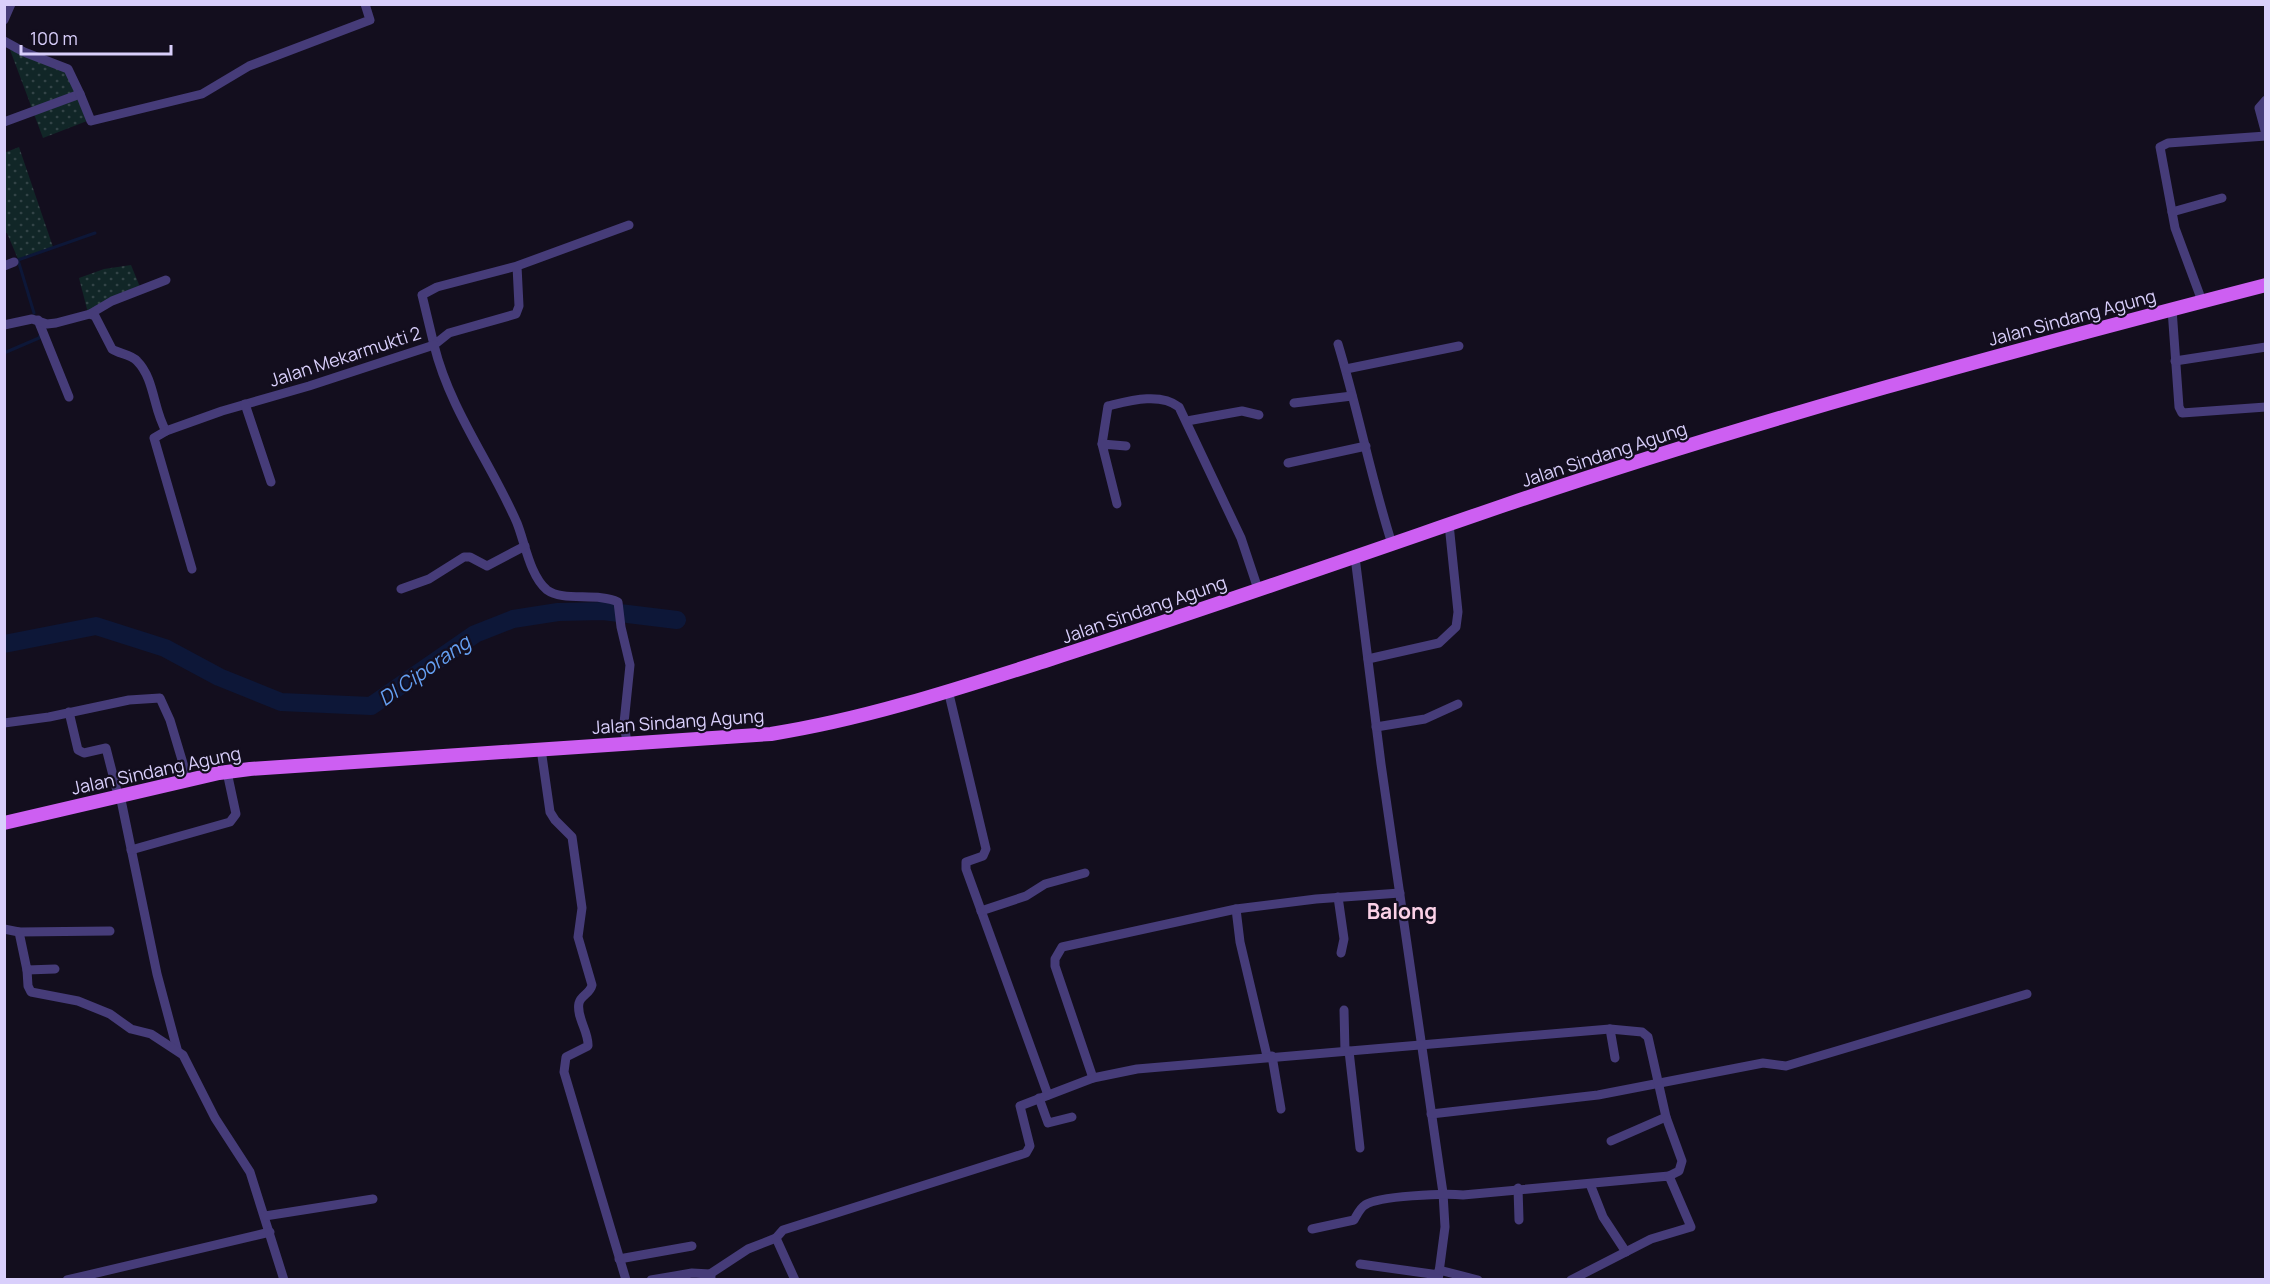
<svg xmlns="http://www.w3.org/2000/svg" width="2270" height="1284" font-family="Manrope,sans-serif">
<defs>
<pattern id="green-dots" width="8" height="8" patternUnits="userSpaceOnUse" patternTransform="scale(1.5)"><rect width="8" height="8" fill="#112627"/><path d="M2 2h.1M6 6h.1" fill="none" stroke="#334447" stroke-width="1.8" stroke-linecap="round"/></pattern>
</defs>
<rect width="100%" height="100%" fill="#130e1e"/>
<!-- green -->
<g fill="url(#green-dots)">
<path d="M9,47L66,71L87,121L43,138Z"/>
<path d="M19,147L53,247L18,259L7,233H5L4,153Z"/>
<path d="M131,265L140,287L88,313L79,278L104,269Z"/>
</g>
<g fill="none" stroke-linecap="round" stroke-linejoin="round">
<!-- stream -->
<g stroke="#0d1738" stroke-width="3">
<path d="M4,6L5,4"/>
<path d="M34,313L18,260L95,233"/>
<path d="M4,353L39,338L41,333"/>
</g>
<!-- river -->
<path stroke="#0d1738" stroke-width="18" d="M4,644L96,626L165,648L219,677L281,702L371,706L475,634L513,619L558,612L603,611L677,620"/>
<!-- minor -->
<g stroke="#463c79" stroke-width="9">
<path d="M4,20L11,4"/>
<path d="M4,41L24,52L68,69L80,94L4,122"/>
<path d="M80,94L91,121L202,94L249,66L370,20L365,4"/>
<path d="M2266,100L2259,108L2266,134"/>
<path d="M2172,212L2222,198"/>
<path d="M4,266L14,262"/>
<path d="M517,266L437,287L422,295L434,345L449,333L516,314L519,306L517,266L629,225"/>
<path d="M2202,301L2175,228L2160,147L2168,143L2266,136"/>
<path d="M2172,309L2179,407L2182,413L2266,407"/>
<path d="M90,314L112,301L166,280"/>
<path d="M38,320L69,397"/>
<path d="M4,325L32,319L47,324L56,323L90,314L95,316L112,349C119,354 131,354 137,361C155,379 153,410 166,431L222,411L309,386L434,345C450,410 491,463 517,523C525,543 530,576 547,590C563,602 597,592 618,602L621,627L630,665L624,723L627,743"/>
<path d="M1338,344C1358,410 1371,478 1392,544"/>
<path d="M2175,361L2266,347"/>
<path d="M1346,369L1459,346"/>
<path d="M1294,403L1352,396"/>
<path d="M245,404L271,482"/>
<path d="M1187,421L1242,411L1259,415"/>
<path d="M166,431L154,438L192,569"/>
<path d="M1102,444L1108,406C1129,401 1160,392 1179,407L1241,538L1258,589"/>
<path d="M1288,463L1366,446"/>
<path d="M1117,504L1102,444L1126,446"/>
<path d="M1355,557L1381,764L1443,1193L1445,1227L1438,1280"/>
<path d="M401,589L429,579L464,557H470L487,566L525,546"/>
<path d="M1368,659L1439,643L1456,627L1458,612L1449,524"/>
<path d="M948,690L986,849L983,856L966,862V869L1048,1095"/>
<path d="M69,712L78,750L84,753L106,748L118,795"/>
<path d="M4,723L49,717L129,700L160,698L170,720L188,780"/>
<path d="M1376,727L1425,719L1458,704"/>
<path d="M541,749L550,812L555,820L572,837L582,908L578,937L592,985C590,994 581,995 579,1003C576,1017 589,1032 588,1046L566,1057L564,1072L626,1280"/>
<path d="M120,795L157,974L177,1049"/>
<path d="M131,850L230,822L236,814L227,772"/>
<path d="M1338,897L1344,939L1341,953"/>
<path d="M1236,909L1240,942L1267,1056"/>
<path d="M981,911L1026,896L1045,884L1085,873"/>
<path d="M4,929L19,932L110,931"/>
<path d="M19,932L27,970L55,969"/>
<path d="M27,970L28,986L31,992L78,1001L110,1014L131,1029L151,1034L183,1055L215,1118L250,1172L284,1280"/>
<path d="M1344,1010L1345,1051"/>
<path d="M1610,1029L1615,1058"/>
<path d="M1349,1051L1360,1148"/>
<path d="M1272,1056L1281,1109"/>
<path d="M1093,1078L1055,966V959L1062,947L1236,909L1316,899L1400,893"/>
<path d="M1039,1098L1048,1123L1072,1117"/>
<path d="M1431,1114L1598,1095L1763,1063L1786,1066L2027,994"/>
<path d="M1611,1141L1666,1117"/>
<path d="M1590,1184L1603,1217L1626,1252"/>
<path d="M1518,1188L1519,1220"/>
<path d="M265,1216L373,1199"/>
<path d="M1312,1229L1354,1220C1357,1215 1360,1208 1365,1205C1378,1196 1445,1193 1463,1195L1669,1176L1691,1227L1651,1239L1571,1280"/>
<path d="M619,1259L692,1246"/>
<path d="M1360,1264L1439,1275"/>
<path d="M1439,1270L1478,1280"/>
<path d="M710,1274L748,1249L776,1238"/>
<path d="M67,1280L270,1232"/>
<path d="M651,1280L692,1273L710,1274L711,1277"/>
<path d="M795,1280L776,1238L783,1230L1026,1153L1030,1146L1020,1106L1093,1078L1137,1069L1610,1029L1642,1032L1648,1037L1666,1117L1682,1161L1679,1171L1669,1176"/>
</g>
<!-- primary -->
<path stroke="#cd5ff2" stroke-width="14" d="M4,823L219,773L250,769L771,734C866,719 960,688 1051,659C1203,610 1354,557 1505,505C1755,420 2010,351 2266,285"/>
</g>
<g text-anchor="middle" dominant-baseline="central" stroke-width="4.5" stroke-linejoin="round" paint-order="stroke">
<!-- street labels -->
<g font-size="18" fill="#d9cffb" stroke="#130e1e">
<text transform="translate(2072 317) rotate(-15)">Jalan Sindang Agung</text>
<text transform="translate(345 356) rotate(-18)">Jalan Mekarmukti 2</text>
<text transform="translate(1604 454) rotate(-18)">Jalan Sindang Agung</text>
<text transform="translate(1144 609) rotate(-19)">Jalan Sindang Agung</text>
<text transform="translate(678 721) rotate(-4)">Jalan Sindang Agung</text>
<text transform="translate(156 770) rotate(-12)">Jalan Sindang Agung</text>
</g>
<!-- water labels -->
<g font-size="20" font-style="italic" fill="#65a0f3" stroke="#130e1e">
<text transform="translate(424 670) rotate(-35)">DI Ciporang</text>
</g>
<!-- quarter labels -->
<g font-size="21" font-weight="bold" fill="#fbd1e7" stroke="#130e1e">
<text x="1402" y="911">Balong</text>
</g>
</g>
<!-- border -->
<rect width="2270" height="1284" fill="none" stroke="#d9cffb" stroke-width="12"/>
<!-- scale -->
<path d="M21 45v9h150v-9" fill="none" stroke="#d9cffb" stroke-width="3"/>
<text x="30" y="45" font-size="18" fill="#d9cffb" stroke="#130e1e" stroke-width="4.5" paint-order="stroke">100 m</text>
</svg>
